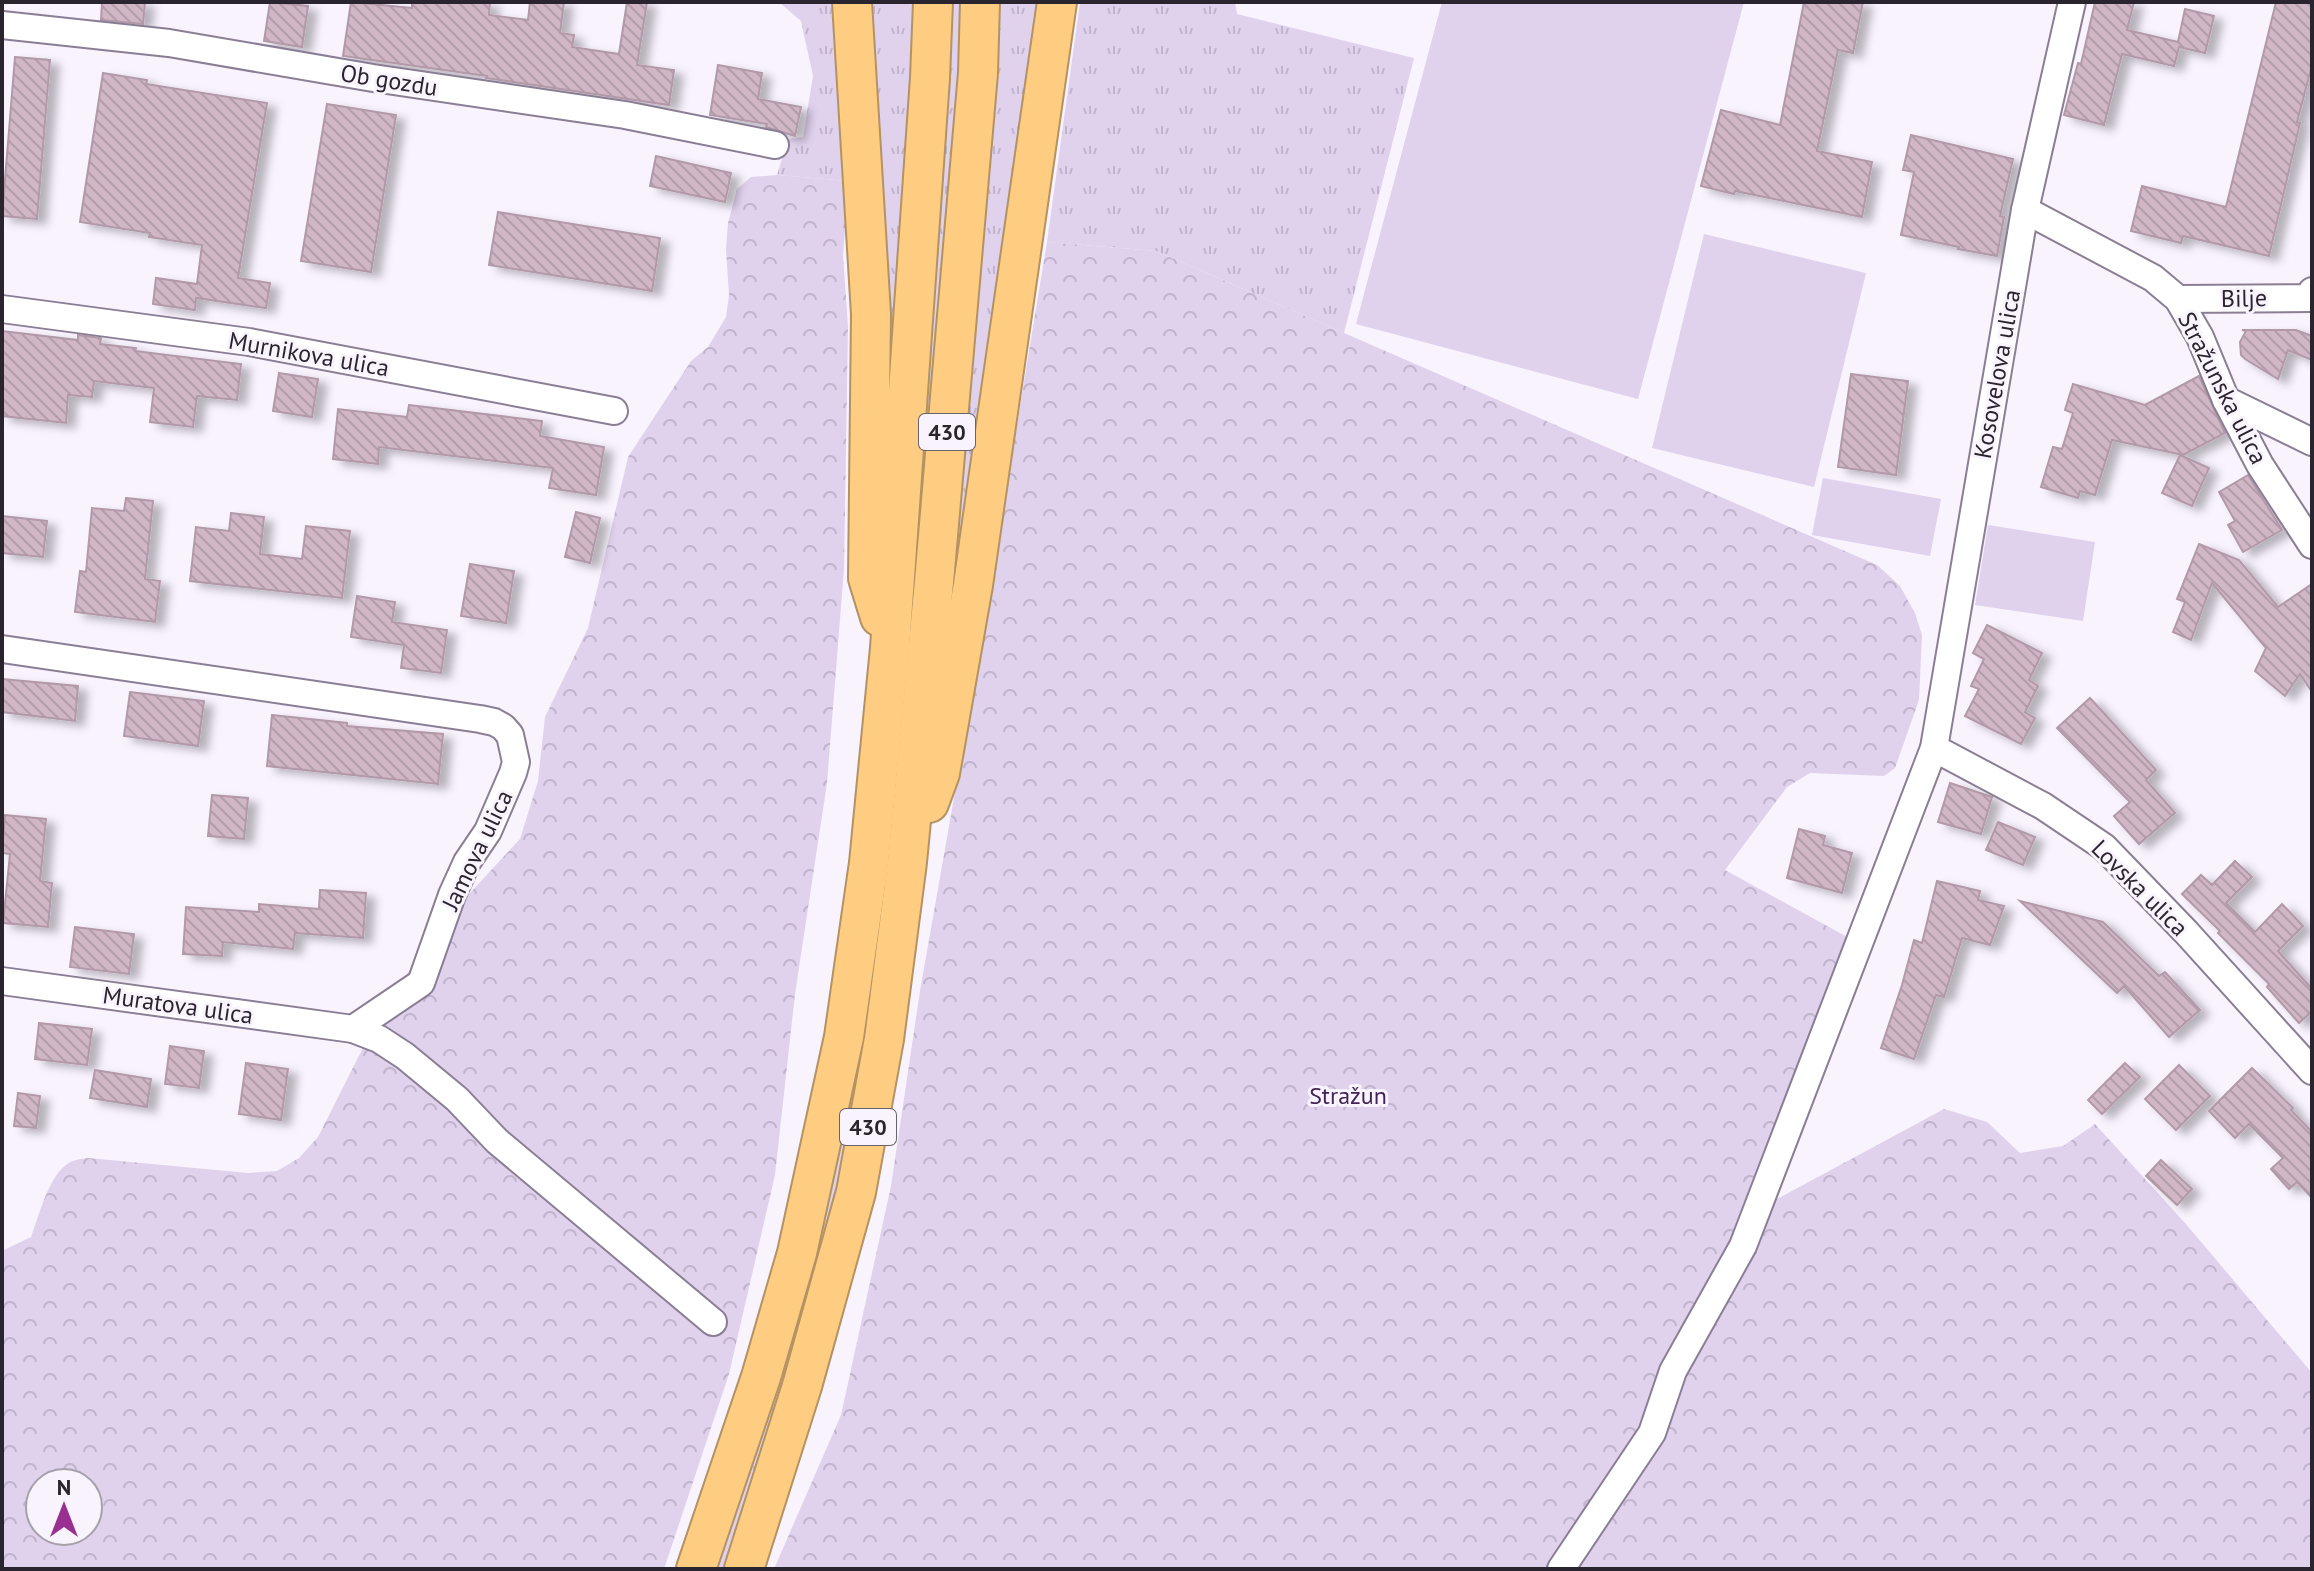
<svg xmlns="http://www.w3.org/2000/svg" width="2314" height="1571" font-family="'PT Sans',sans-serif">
<defs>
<pattern id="grass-tufts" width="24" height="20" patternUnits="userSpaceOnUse" patternTransform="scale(2)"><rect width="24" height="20" fill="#e0d1ed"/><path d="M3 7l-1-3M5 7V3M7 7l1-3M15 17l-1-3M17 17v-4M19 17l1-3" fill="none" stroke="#c0b3cc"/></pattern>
<pattern id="forest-crowns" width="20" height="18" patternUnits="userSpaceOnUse" patternTransform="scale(2)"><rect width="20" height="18" fill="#e0d1ed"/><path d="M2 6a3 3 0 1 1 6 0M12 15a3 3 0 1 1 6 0" fill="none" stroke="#c0b3cc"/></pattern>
<pattern id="building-back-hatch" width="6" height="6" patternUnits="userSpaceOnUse" patternTransform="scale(2)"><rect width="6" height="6" fill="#d1b7c6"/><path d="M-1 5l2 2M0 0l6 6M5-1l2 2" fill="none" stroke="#b39daa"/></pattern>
<filter id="shadow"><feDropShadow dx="9" dy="5" stdDeviation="4" flood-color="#0004"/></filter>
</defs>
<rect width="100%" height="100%" fill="#f9f3fe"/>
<!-- grass -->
<g fill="url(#grass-tufts)">
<path d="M779,2H838L849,181L777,175L788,139L803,137L813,76L801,21Z"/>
<path d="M873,2H918L890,448Z"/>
<path d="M948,2H966L900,786L854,1122L776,1421L725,1569H711L844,1091Z"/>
<path d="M999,2H1047L941,714L996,66Z"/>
<path d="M1080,2H1235L1237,14L1414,58L1344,333L1156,251L1047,242Z"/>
</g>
<!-- forest -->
<g fill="url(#forest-crowns)" fill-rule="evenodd">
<path d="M777,175L849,181L843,255L848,327L844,569L827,783L795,994L775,1175L729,1374L664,1569H2V1251L31,1237C39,1216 49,1174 69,1163C75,1159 81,1159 88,1158L248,1173L277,1171L299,1158L318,1137L382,1010L445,920L520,839L538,781L545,717L588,628L628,457L691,361L708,347L726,317L729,295L726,250L728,223L737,189L751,177ZM40,1483H88V1531H40Z"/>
<path d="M1047,242L1156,251L1877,565L1900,586L1915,613L1922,635L1919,700L1895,768L1884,776L1810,773L1787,787L1725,870L1849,938L1775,1200L1944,1109L1987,1122L2020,1153L2063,1146L2095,1124L2185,1223L2312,1373V1569H774L841,1415L891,1186L920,991L977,667Z"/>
</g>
<!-- pitch -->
<g fill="#e0d1ed">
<path d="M1442,2H1744L1638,399L1356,324Z"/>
<path d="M1704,234L1866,273L1814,487L1652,448Z"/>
<path d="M1823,478L1941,499L1930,556L1812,535Z"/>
<path d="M1988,525L2095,542L2083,621L1975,605Z"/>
</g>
<!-- building -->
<g fill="url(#building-back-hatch)" stroke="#b299a8" stroke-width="2" filter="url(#shadow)">
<path d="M102,2H145L143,24L101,20Z"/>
<path d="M270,2L308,6L302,47L264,41Z"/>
<path d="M351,2L412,8V2H490L489,15L528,20L530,2H564L560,33L574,35L572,47L619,54L627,2H647L637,65L674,70L669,105L486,78L487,76L343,56Z"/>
<path d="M1804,2H1863L1853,53L1838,50L1817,151L1872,162L1862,217L1735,191L1734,194L1701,186L1721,110L1780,125Z"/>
<path d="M2095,2H2134L2127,30L2178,42L2185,9L2214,16L2205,53L2179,47L2174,66L2122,54L2104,125L2064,115L2078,63L2081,64Z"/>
<path d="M2276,2H2312V65L2297,122L2300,123L2269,256L2183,236L2181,243L2131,231L2142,186L2226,207Z"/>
<path d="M15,57L50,60L37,219L2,216Z"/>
<path d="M718,65L762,73L758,99L801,107L795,136L766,127L767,124L710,115Z"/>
<path d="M103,73L147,80L146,84L267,103L238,278L270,283L266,308L196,298L195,310L153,304L156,278L197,284L202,245L149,237L150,233L80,222Z"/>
<path d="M327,104L396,115L371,272L301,261Z"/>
<path d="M1911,135L2013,159L2000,216L2004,217L1997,256L1958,249L1959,247L1901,235L1914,172L1903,170Z"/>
<path d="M656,156L731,173L725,202L650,186Z"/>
<path d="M498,212L660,238L652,291L489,265Z"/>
<path d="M2242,330H2296L2312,336V360L2288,350L2278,379L2245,359L2241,355L2240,342L2246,331Z"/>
<path d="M2,331L78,340V335L101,338L100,344L136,348L135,351L241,364L237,400L197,396L193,427L150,422L154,388L94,381L92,397L68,395L66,423L2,416Z"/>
<path d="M279,373L318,379L312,417L273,411Z"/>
<path d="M1851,374L1908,381L1896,475L1838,467Z"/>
<path d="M2199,376L2225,433L2183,455L2112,440L2095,495L2080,491L2078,498L2041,487L2053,447L2062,449L2073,413L2065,410L2073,384L2145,405Z"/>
<path d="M409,405L542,421L540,436L604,447L596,495L549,488L553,468L379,447L378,464L333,459L338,409L407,417Z"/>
<path d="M2180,455L2209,468L2192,506L2162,493Z"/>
<path d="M2248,475L2282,530L2243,552L2228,525L2235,521L2219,492Z"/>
<path d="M126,498L153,501L145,579L160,581L155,622L75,612L80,571L86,572L92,508L124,511Z"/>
<path d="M576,512L600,518L590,563L565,557Z"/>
<path d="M231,513L264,517L260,554L302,559L306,526L350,531L342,598L190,581L196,527L229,531Z"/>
<path d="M2,516L47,521L43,557L2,553Z"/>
<path d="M2199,544L2239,560L2278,607L2312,584V692L2300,674L2285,696L2255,671L2266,648L2212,583L2191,640L2173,632L2185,602L2177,599Z"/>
<path d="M470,564L514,571L506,623L461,616Z"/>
<path d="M357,596L395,602L392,622L447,630L441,673L401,668L404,645L351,637Z"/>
<path d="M1987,625L2042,653L2029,680L2038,686L2025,712L2035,718L2021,744L1965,716L1979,689L1971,686L1984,659L1973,653Z"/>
<path d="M2,679L78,686L75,721L2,712Z"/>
<path d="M130,692L204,701L198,746L124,736Z"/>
<path d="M2090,698L2156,770L2146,780L2175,813L2139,844L2114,816L2130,802L2057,728Z"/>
<path d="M272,715L347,723V726L443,734L438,784L267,766Z"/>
<path d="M1950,783L1992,797L1981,834L1938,822Z"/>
<path d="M212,795L248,798L244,839L208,836Z"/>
<path d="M5,815L46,819L40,881L52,883L48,927L3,923L10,854L2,853Z"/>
<path d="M1998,822L2035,837L2023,865L1986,850Z"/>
<path d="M1799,829L1825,836L1823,845L1852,853L1842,893L1787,878Z"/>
<path d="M2235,861L2252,877L2226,903L2255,932L2282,904L2303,926L2278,951L2312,989V1011L2299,1023L2267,987L2269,984L2218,933L2220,931L2182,894L2201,875L2212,885Z"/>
<path d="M1937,881L1980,891L1978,900L2004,906L1990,945L1962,938L1944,997L1936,995L1914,1059L1881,1048L1902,985L1914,940L1922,943Z"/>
<path d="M320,890L366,893L363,938L295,933L293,949L223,942L222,956L183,954L186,907L259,912V904L319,909Z"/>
<path d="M2020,901L2103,922L2159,976L2165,972L2200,1010L2169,1037L2124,986L2117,993Z"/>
<path d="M75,927L134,934L129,974L70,967Z"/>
<path d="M39,1023L92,1029L87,1065L35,1059Z"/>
<path d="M170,1046L204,1051L199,1088L165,1084Z"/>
<path d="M246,1063L288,1069L281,1120L239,1114Z"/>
<path d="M2125,1063L2140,1077L2102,1114L2088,1100Z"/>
<path d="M2179,1065L2210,1096L2176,1130L2145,1099Z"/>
<path d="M2252,1068L2293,1108L2291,1110L2312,1132V1198L2297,1182L2289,1189L2271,1169L2283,1158L2249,1124L2235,1138L2209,1111Z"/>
<path d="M95,1070L151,1079L147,1107L90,1098Z"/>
<path d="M18,1093L40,1096L36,1128L14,1126Z"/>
<path d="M2161,1160L2192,1189L2177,1205L2146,1176Z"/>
</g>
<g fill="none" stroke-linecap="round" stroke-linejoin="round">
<!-- minor casing -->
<g stroke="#8a7e94" stroke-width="30">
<g id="minor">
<path d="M2,25L169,43L373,78L625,115L775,145"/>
<path d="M2025,210L2153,278L2178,299L2200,337L2226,400L2260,465L2312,545"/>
<path d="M2178,299L2310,298L2312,291"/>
<path d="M2,309L249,342L614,411"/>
<path d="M2226,400L2312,442"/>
<path d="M2,649L480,719L494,722L503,727L510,735L516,762L513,773L488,831L467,862L452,895L421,983L353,1029L379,1039L405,1056L457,1099L497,1141L713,1322"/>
<path d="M1934,748L2043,806L2104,847L2186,932L2312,1071"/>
<path d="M2,981L353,1029"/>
<path d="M1561,1569L1652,1433L1673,1371L1743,1246L1934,748L2025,210L2072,2"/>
</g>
</g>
<!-- highway casing -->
<g stroke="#b39264" stroke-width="42">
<g id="highway">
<path d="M852,2L871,314L868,578L880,617"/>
<path d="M929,803L940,773L973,585L1057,2"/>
<path d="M696,1569L761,1377L797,1253L844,1037L869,863L890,648L930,78L933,2"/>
<path d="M744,1569L802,1386L856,1192L884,1039L907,862L934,582L978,73L980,2"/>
</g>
</g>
<!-- minor -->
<use href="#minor" stroke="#fff" stroke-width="26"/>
<!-- highway -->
<use href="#highway" stroke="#fecd81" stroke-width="38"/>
</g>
<g text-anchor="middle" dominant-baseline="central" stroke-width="6" stroke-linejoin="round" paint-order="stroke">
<!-- shield labels -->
<g fill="#f9f3fe" stroke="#67626c" stroke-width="2">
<rect x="919" y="414" width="56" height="36" rx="6"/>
<rect x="840" y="1109" width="56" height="36" rx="6"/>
</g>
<g font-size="22" font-weight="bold" fill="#29242e">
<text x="947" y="432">430</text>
<text x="868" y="1127">430</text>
</g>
<!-- street labels -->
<g font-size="24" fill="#29242e" stroke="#f9f3fe">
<text transform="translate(389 80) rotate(9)">Ob gozdu</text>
<text transform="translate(2244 298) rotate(-1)">Bilje</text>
<text transform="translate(309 354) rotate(10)">Murnikova ulica</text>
<text transform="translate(1997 374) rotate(-80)">Kosovelova ulica</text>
<text transform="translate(2223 388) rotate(63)">Stražunska ulica</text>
<text transform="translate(477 850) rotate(-64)">Jamova ulica</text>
<text transform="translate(2140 888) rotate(45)">Lovska ulica</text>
<text transform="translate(178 1005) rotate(8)">Muratova ulica</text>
</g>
<!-- park labels -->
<g font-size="24" fill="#402453" stroke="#f9f3fe">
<text x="1348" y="1095">Stražun</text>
</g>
</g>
<!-- border -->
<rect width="2314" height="1571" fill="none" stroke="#29242e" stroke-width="8"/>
<!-- north arrow -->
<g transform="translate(64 1507)"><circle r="38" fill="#f9f3fe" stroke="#a6a0ab" stroke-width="2"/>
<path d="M0-6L14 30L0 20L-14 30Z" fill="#992f91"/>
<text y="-12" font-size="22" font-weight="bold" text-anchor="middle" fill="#29242e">N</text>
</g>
</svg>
